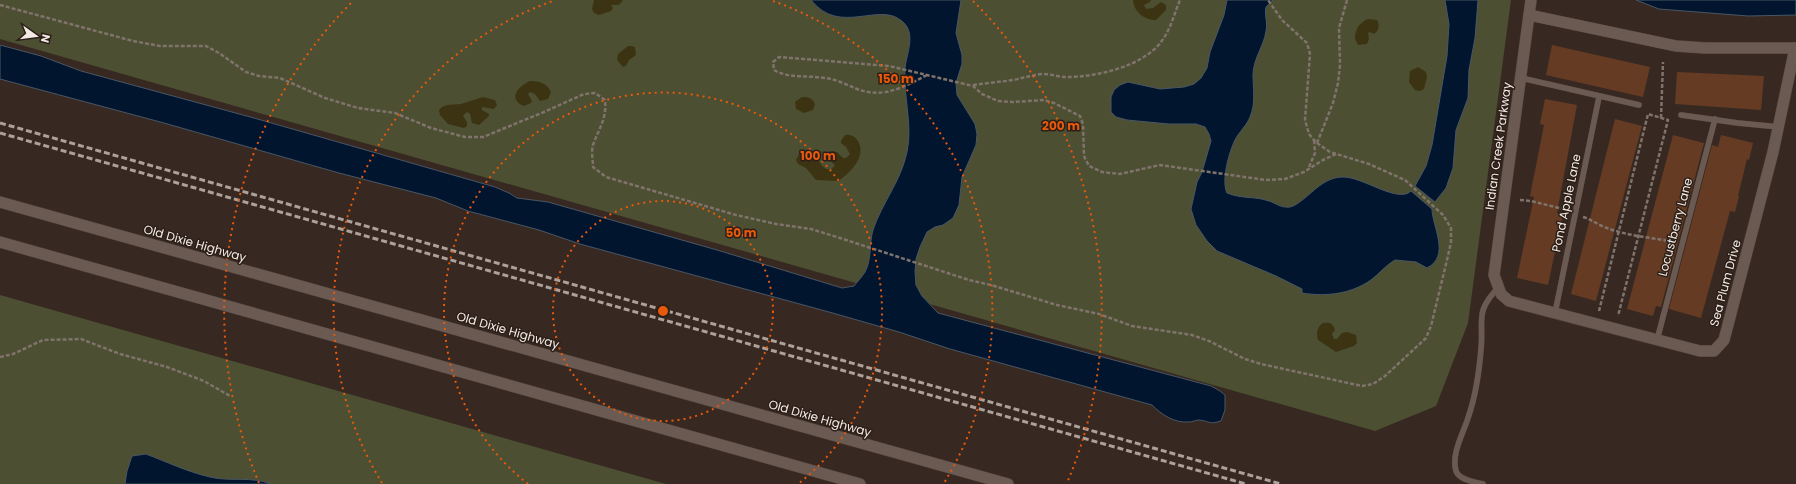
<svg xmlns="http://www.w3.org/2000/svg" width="1796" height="484" font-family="Poppins,sans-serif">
<rect width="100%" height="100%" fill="#372921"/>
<!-- green -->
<g fill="#4c4f31">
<path d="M0,0H1511L1468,323L1436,406L1375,431L0,39Z"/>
<path d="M0,295L666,484H0Z"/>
</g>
<!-- sand -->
<g fill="#3c3313">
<path d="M594,0H623L619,5H611L613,8L611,11L599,15L594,13L592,9Z"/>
<path d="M1133,0H1151L1150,2L1144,5L1146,9L1153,8L1161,2L1166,5V10L1156,20C1144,20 1134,12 1133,0Z"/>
<path d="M1368,19L1377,20C1380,26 1379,30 1374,34L1370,32L1368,33L1369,39L1367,44L1358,45L1355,39C1355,29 1359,23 1368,19Z"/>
<path d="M628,46H631L635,47L636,55L629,60L626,66L623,67L617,60L618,54Z"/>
<path d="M1418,67L1426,72L1427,77L1424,89L1420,91L1415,90L1409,82L1410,71Z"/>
<path d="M530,81C539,81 547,83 551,92L548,99L540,101L535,94L530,92L528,94L532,101L531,103L524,106C507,99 518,86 530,81Z"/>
<path d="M483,97L495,100L497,105L494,109L482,107V110L489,114V116L479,125L472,123L470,114L467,112L463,116L467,122V126L464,128L448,124L440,115L439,110L442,107L447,105L461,104Z"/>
<path d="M802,97C809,97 812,98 815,104L813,110L804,113L796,109L795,102Z"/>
<path d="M845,135C850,134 855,136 858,141C867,157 850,173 838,181L816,180L806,168L798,164L796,160L800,152C821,143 814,169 831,170L835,165L828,159V154L830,151L837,152L843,158H846L850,154L846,147L841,143V141Z"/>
<path d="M1323,323C1329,322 1333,323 1335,330L1332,334L1334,339H1337L1342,333L1347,332L1356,335L1357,343L1354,346L1336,352L1318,340C1316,333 1317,327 1323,323Z"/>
</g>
<!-- water -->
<g fill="#01162e" stroke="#4a5665">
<path d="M811,0H961L956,33L962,55V64L956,83L957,95L975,124L977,134L976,145L962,177L959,205L953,218L943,225L935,227L927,232L920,247L916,259L915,271L916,285L922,296L938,313L1211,386L1220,391L1225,395V410L1221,421C1208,425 1210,421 1199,420C1196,420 1192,422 1189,422C1174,423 1162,415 1152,405L950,349L899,332L829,312L580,244L539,230L468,211L436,198L339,173L164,123L0,79V45L41,56L81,71L254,118L495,187L509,193L517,198L548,202L717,250L842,288L854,286C857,282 862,277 865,272C872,259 869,243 873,230C882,203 901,181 907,152C913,125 903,96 905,68C907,52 916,34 903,22C880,0 840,37 811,0Z"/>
<path d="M1227,0H1273L1266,7C1264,14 1268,23 1266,31C1264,46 1253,59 1253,75C1253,89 1256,103 1250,117C1247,125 1239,132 1235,140C1229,152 1221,181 1227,193C1241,199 1255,196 1269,201C1275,203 1280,207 1286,207C1289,208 1293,206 1295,205C1311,196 1321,178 1342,177C1362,176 1398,204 1411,191L1432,209C1432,226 1451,256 1427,268L1416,262L1395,260C1386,265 1380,273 1371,280C1351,294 1326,297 1302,293V289L1276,276L1217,251L1207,241L1196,225L1191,209L1197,182L1202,172L1211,141L1209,134L1205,127L1196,124H1169L1127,120L1116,117L1111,112V97L1114,90L1120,85L1128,82L1160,89L1184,87L1194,84L1201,78L1207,68L1210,52L1224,15Z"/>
<path d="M1445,0H1478L1475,38L1469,70L1468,98L1456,130L1453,168L1446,188L1435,202L1415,186L1426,166L1432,145L1447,56L1449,24Z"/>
<path d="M1636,0H1796V15L1748,16L1659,9Z"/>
<path d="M146,454C167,462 188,472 210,477C230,482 252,476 271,484H125L127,471L132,456Z"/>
</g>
<!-- building -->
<g fill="#653b23">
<path d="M1552,45L1650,67L1643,97L1546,75Z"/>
<path d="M1677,72L1764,76L1761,110L1675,104Z"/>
<path d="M1545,99L1577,105L1557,213L1563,214L1548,285L1517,278L1534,197L1530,196L1544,125L1540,124Z"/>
<path d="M1615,119L1642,126L1596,301L1571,294Z"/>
<path d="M1673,135L1704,143L1661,307L1656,306L1653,316L1627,309Z"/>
<path d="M1721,135L1753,143L1749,160L1747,159L1738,196H1739L1735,212L1730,211L1701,318L1669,309L1712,145L1718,147Z"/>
</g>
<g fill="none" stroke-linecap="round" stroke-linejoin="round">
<!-- service casing -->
<g stroke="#51453f" stroke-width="6">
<g id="service">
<path d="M1521,78L1639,105"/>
<path d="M1681,115L1738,123L1779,127"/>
<path d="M1555,313L1599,97"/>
<path d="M1657,340L1715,119"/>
<path d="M1483,484C1475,482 1459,480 1456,471C1451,454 1463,434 1468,418C1476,395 1479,374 1481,349C1484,320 1474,312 1499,287"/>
</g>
</g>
<!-- minor casing -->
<g stroke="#51453f" stroke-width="12">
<g id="minor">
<path d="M1531,0L1494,275L1501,294L1509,301L1700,351H1714L1724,340L1773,152L1795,48"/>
<path d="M1529,15L1676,46L1705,48H1796"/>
</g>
</g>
<!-- secondary casing -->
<g stroke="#51453f" stroke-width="12">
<g id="secondary">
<path d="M0,202L1008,484"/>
<path d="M0,242L860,484"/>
</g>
</g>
<!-- path -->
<g stroke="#7f736c" stroke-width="2.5" stroke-dasharray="4 2" stroke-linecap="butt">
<path d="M0,5L133,41L160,46H206L219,53L246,72L259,76L280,78L325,98L358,108L395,113L431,128L465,137H483L544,112L584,94L595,93L605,100C607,119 599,128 593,145C591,151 593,160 593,167L606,177L736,215L776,224L811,229L840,238L969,280L991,285L1057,305L1099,314L1132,326L1192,335L1209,341L1245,359L1261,364L1362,386L1373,384L1385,376L1426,338L1431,326L1447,260L1451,242V228L1443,215L1405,180L1369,164L1330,152L1317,143L1313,139L1309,134L1305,120L1310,54L1307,43L1282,20L1268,0"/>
<path d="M927,75C904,87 883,99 857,89C847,85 836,79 825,78C807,75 790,79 774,70L773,62L779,57L889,66L973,86L982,94L998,101L1012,102L1044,100L1054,103L1080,116L1083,124L1084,156L1089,166L1102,172L1120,174L1160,165L1266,180L1285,179L1304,172L1323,160L1336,154"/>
<path d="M973,85C986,83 1000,82 1013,80C1023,78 1032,75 1043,74C1051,74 1059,77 1067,77C1097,77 1143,66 1161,42C1171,29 1174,14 1180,0"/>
<path d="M1661,118L1663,62"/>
<path d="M1317,143L1333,103L1338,83L1340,65L1339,28L1347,0"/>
<path d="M1309,167L1315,153L1314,140"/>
<path d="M1520,200L1531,201L1567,210"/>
<path d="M1583,217C1590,219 1594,222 1600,225C1623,236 1650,237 1674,242"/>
<path d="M1599,311L1648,114L1668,120L1618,316"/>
<path d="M0,357L13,354L43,340L81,339L120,354L167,367L204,381L230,396"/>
</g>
<!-- service -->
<use href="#service" stroke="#6a5a52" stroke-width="5.5"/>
<!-- minor -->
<use href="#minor" stroke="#6a5a52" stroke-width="11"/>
<!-- secondary -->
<use href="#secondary" stroke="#6a5a52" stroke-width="11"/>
<!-- rail -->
<g stroke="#ada19b" stroke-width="3" stroke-dasharray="6 3" stroke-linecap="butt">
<path d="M0,123L1281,484"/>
<path d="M0,133L1246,484"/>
</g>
</g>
<!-- distance rings -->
<g fill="none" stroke="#e8590c" stroke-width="2" stroke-dasharray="2 4">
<circle cx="663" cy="311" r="110"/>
<path d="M528 484A219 219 0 1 1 798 484"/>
<path d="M382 483A329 329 0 0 1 553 1M773 1A329 329 0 0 1 944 483"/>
<path d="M259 483A439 439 0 0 1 353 1M973 1A439 439 0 0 1 1067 483"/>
</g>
<g text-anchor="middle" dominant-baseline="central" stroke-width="3" stroke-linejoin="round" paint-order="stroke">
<!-- street labels -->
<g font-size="12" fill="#f4eae5" stroke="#2c1f18">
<text transform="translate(1498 146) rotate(-82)">Indian Creek Parkway</text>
<text transform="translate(1566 203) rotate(-78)">Pond Apple Lane</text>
<text transform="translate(1675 227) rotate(-75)">Locustberry Lane</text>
<text transform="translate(195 243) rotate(16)">Old Dixie Highway</text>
<text transform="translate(1725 283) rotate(-75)">Sea Plum Drive</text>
<text transform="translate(508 330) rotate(16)">Old Dixie Highway</text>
<text transform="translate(820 418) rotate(16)">Old Dixie Highway</text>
</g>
</g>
<circle cx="663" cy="311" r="6" fill="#e8590c" stroke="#2c1f18" stroke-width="2"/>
<g font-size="12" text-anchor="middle" font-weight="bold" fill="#e8590c" stroke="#2c1f18" stroke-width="3" stroke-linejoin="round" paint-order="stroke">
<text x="896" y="83">150 m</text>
<text x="1061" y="130">200 m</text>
<text x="818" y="160">100 m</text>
<text x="741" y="237">50 m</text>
</g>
<!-- north arrow -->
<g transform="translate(36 36) rotate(104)" stroke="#2c1f18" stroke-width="3" paint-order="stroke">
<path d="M0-3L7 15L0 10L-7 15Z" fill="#f4eae5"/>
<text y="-6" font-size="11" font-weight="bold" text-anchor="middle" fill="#f4eae5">N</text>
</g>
</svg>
